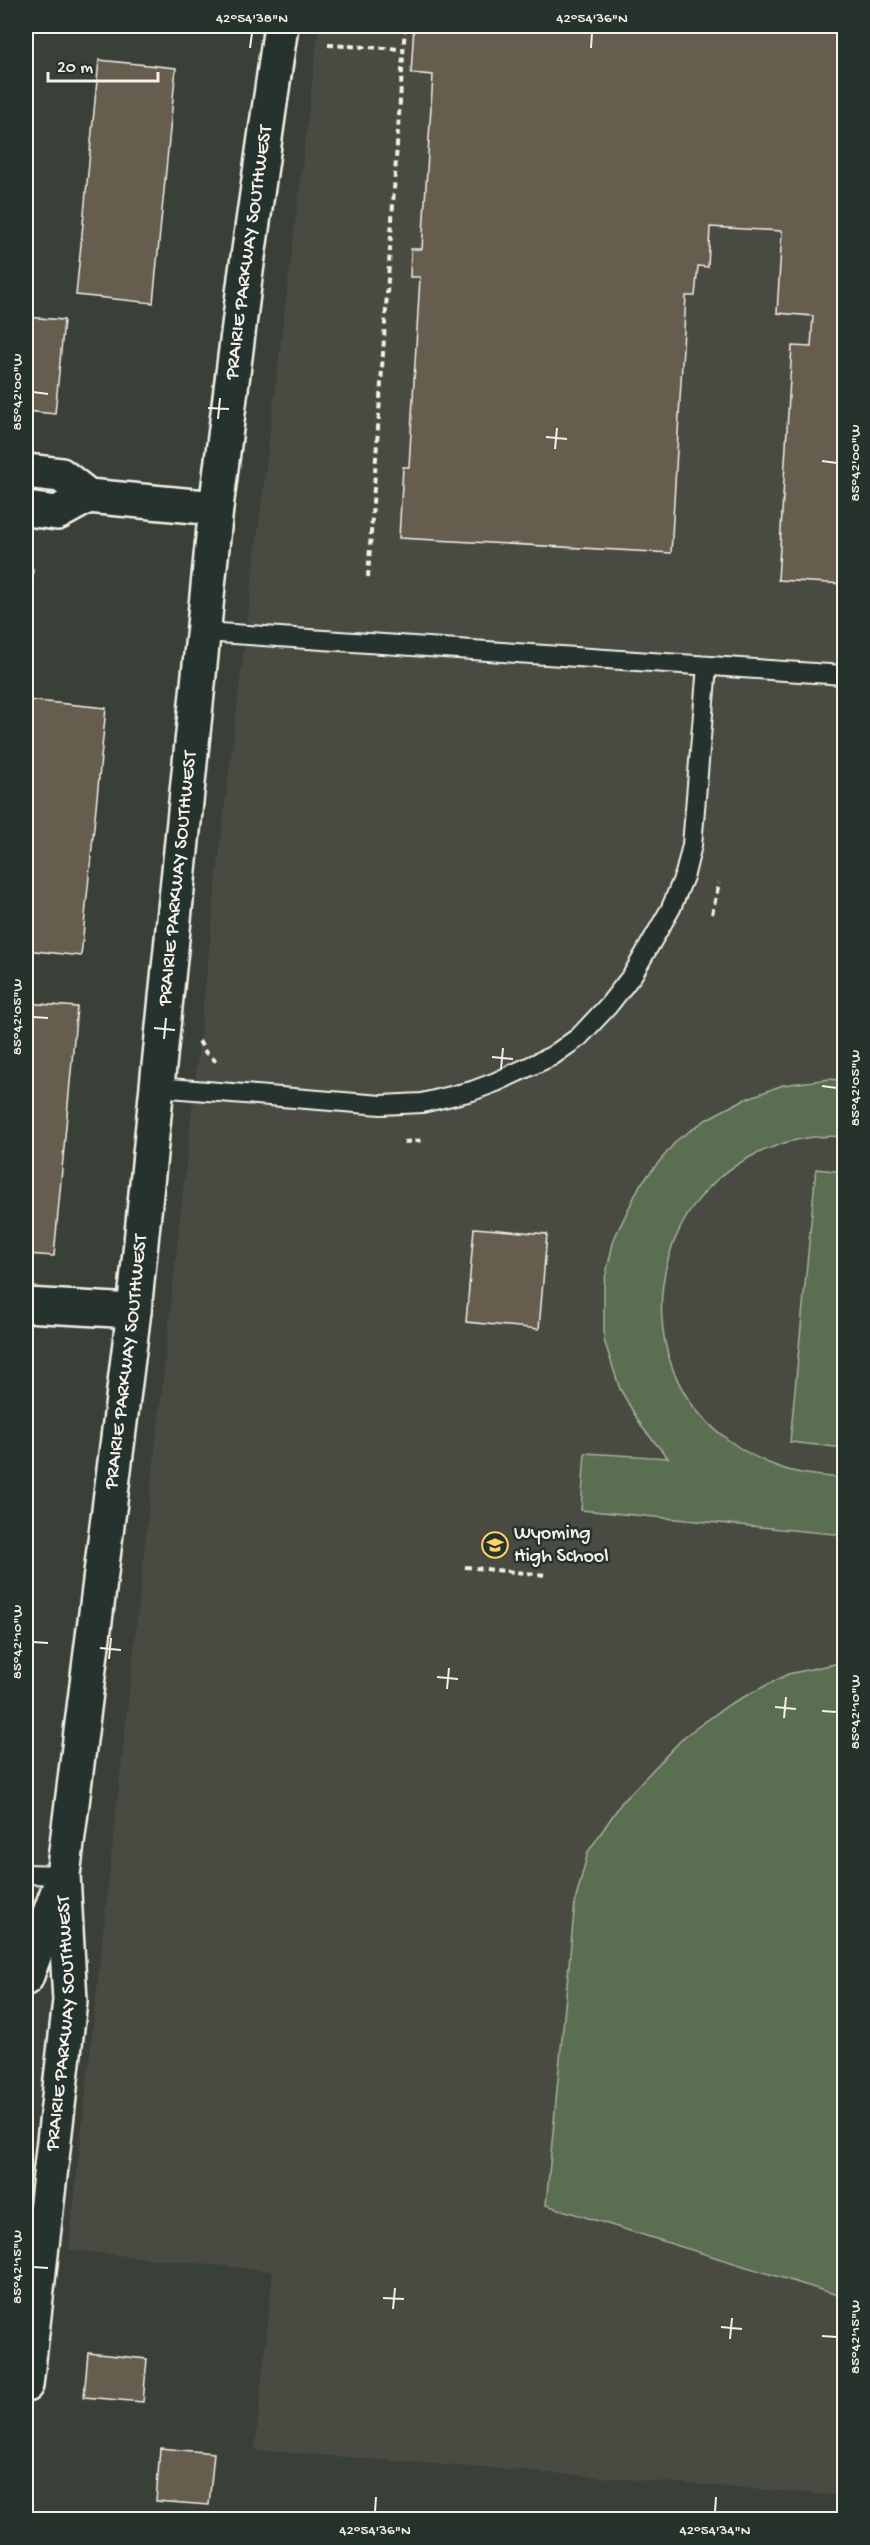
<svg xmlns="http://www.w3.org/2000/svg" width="870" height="2545" font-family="'Gochi Hand',sans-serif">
<rect width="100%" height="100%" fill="#394038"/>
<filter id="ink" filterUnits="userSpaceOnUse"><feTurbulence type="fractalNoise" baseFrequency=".0167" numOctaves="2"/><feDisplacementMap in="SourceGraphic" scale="12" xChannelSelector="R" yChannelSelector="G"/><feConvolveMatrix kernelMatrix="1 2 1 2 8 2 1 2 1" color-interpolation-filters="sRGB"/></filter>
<g filter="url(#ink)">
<!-- built -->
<path fill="#494c42" d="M319,26H844V2496L255,2450L273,2271L69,2250L221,840Z"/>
<!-- green -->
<g fill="#5a6e51" stroke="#a7b09c" stroke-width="1.5">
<path d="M830,1079L844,1081V1137C811,1134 783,1141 752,1156C666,1199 636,1311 685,1394C705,1428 745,1456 782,1468C802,1475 823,1476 844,1478V1535L581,1510L585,1453L668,1458L642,1427L620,1389L604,1340V1283L614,1239L640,1185L677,1140L707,1119L743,1100L783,1085Z"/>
<path d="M816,1169L844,1172V1448L790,1442Z"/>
<path d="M844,1662V2297L546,2205L575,1902L588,1852L622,1802L685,1736L730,1704L788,1674Z"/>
</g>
<!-- building -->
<g fill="#665d50" stroke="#f4f1e8" stroke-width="1.5">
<path d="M414,26H844V584L778,580L792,346L811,347L813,316L777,313L782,231L710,227L708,267L698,266L695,296H686L671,553L399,538L403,467H409L420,277H410L411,249H422L433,75L411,73Z"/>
<path d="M99,60L176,68L153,303L76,295Z"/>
<path d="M26,317L64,320L55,414L26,411Z"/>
<path d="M26,570H33L26,651Z"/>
<path d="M27,700L106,708L81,956L26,950Z"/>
<path d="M26,1003L77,1007L54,1256L26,1254Z"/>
<path d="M474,1228L547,1234L539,1329L466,1322Z"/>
<path d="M88,2353L147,2359L143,2402L84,2397Z"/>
<path d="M160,2448L214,2453L209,2505L156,2501Z"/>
</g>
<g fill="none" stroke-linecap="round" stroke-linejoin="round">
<!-- service casing -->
<g stroke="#f4f1e8" stroke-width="22">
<g id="service">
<path d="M204,632L844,675"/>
<path d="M157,1087L381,1105L422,1103L472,1091L496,1082L552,1056L579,1037L608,1006L633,974L671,908L685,874L692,845L707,666"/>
<path d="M26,1874L63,1875"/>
</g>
</g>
<!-- minor casing -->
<g stroke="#f4f1e8" stroke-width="38">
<g id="minor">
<path d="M26,471L61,475L88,496L216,508"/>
<path d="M26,509L57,513L88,496"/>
<path d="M26,1305L134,1311"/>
</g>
</g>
<!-- tertiary casing -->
<g stroke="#f4f1e8" stroke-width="38">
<g id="tertiary">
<path d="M26,1978L59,1888"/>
<path id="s1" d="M26,2385L70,2001L63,1875L134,1311L216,508L245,278L281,26"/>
</g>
</g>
<!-- path -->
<g stroke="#f4f1e8" stroke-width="4" stroke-dasharray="6 4.5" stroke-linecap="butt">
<path d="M328,45L403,49"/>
<path d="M368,577L405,26"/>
<path d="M712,914L719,883"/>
<path d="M199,1041L206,1053L217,1062"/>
<path d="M404,1142L425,1140"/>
<path d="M465,1567L546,1575"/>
</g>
<!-- service -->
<use href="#service" stroke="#26332d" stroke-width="18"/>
<!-- minor -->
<use href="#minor" stroke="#26332d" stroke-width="33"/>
<!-- tertiary -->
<use href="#tertiary" stroke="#26332d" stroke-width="33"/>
</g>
</g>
<!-- ticks -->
<path fill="none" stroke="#f4f1e8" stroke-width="2" d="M250,48L252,33M591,48L592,33M33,392L48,394M208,408L229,409M218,419L220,398M546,437L567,439M555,449L557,428M822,461L837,463M33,1017L48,1018M154,1028L175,1030M164,1039L166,1018M492,1057L513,1059M501,1069L503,1048M822,1086L837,1088M33,1642L48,1643M100,1648L121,1650M109,1659L111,1638M437,1677L458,1679M447,1689L449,1668M775,1707L796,1709M822,1711L837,1712M784,1718L786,1697M33,2267L48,2268M383,2298L404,2299M393,2309L395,2288M721,2327L742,2329M822,2336L837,2337M730,2339L732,2318M375,2512L376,2497M715,2512L716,2497"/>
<!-- icons -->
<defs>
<g id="school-ring" transform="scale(1.35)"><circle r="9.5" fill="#26332d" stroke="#ffd166" stroke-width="1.5"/><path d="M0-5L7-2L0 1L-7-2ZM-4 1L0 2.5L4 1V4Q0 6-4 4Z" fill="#ffd166"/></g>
</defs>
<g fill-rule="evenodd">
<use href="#school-ring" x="495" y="1545"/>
</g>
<g text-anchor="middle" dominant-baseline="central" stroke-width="5" stroke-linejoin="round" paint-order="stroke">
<!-- street labels -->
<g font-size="20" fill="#f4f1e8" stroke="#26332d">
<text stroke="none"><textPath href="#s1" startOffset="2146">PRAIRIE PARKWAY SOUTHWEST</textPath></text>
<text stroke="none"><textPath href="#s1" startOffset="1516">PRAIRIE PARKWAY SOUTHWEST</textPath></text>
<text stroke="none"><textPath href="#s1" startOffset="1030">PRAIRIE PARKWAY SOUTHWEST</textPath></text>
<text stroke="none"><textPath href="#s1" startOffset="364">PRAIRIE PARKWAY SOUTHWEST</textPath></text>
</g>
<!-- poi labels -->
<g font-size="20" fill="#f4f1e8" stroke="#26332d" text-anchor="start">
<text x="514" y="1534">Wyoming<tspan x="514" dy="23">High School</tspan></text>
</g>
</g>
<!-- margin -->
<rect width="870" height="2545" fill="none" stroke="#26332d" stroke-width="66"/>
<!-- scale -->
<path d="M48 72v9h110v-9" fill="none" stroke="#f4f1e8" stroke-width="3"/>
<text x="57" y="72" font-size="18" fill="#f4f1e8" stroke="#26332d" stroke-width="4.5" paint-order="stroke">20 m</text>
<rect x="33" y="33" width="804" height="2479" fill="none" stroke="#f4f1e8" stroke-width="2"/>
<g font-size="15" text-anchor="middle" fill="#f4f1e8">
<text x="252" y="22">42°54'38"N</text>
<text x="592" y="22">42°54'36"N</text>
<text transform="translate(16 392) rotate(-90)" y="5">85°42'00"W</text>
<text transform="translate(854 463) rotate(-90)" y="5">85°42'00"W</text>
<text transform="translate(16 1017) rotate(-90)" y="5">85°42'05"W</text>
<text transform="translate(854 1088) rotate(-90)" y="5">85°42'05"W</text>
<text transform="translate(16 1642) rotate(-90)" y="5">85°42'10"W</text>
<text transform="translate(854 1712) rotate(-90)" y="5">85°42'10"W</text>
<text transform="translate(16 2267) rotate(-90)" y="5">85°42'15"W</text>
<text transform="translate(854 2337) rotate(-90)" y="5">85°42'15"W</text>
<text x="375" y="2534">42°54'36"N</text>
<text x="715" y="2534">42°54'34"N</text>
</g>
</svg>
